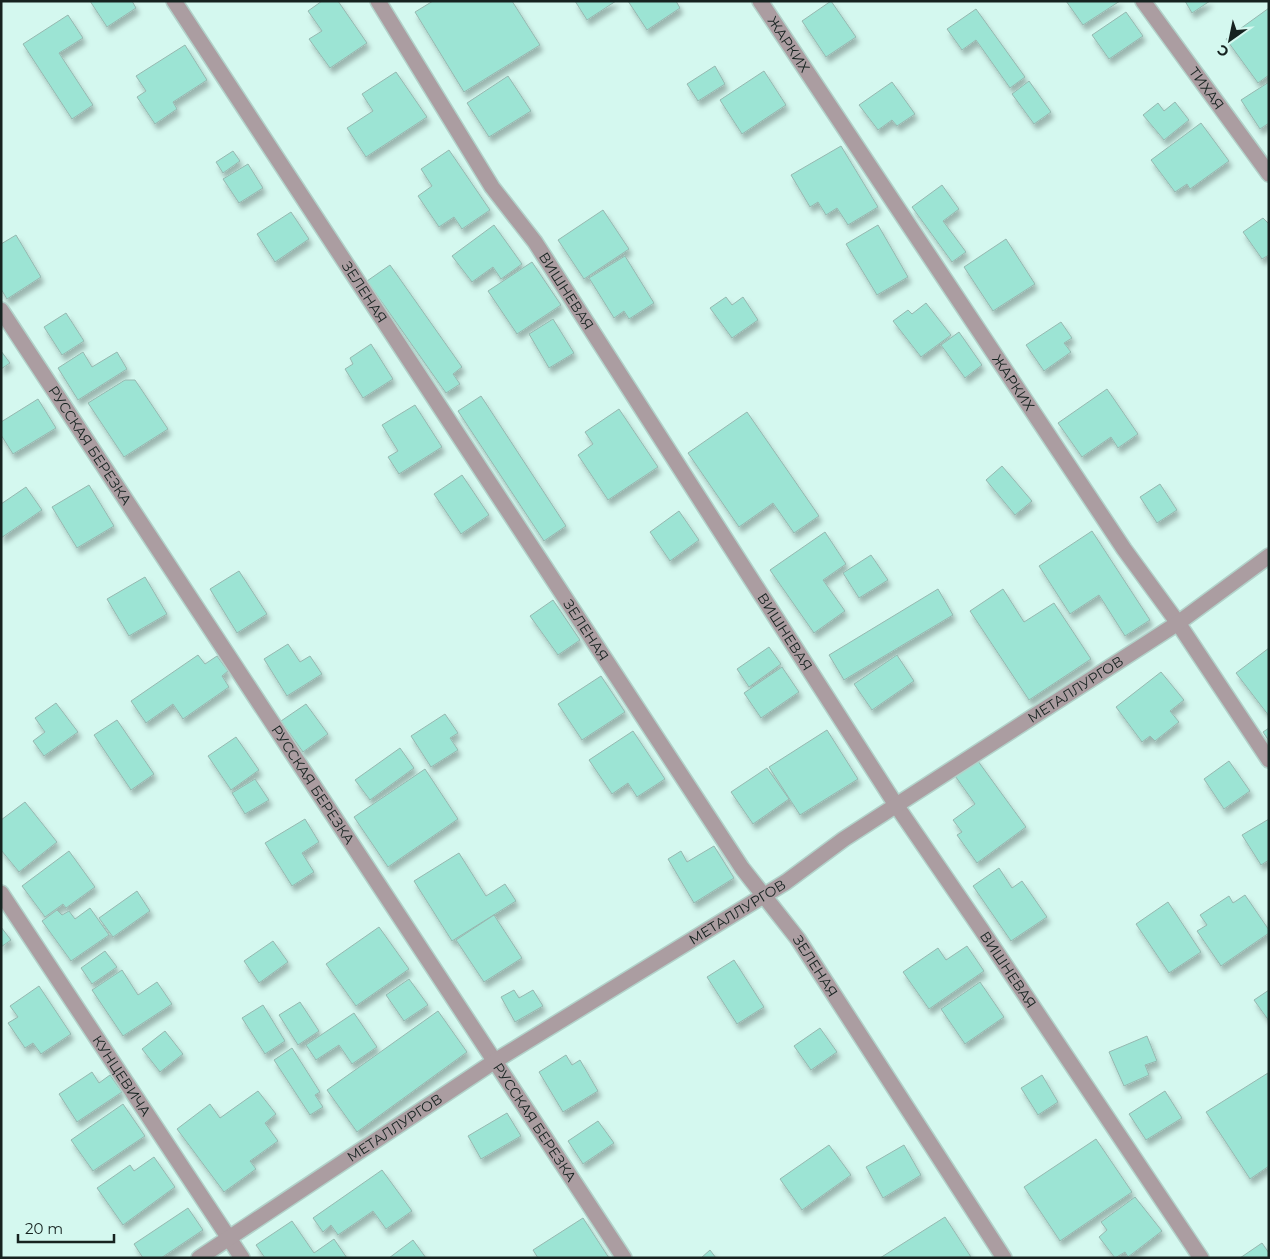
<svg xmlns="http://www.w3.org/2000/svg" width="1270" height="1259" font-family="Montserrat,sans-serif">
<defs>
<filter id="shadow"><feDropShadow dx="3" dy="5.5" stdDeviation="2.5" flood-color="#0004"/></filter>
</defs>
<rect width="100%" height="100%" fill="#d4f8ef"/>
<!-- building -->
<g fill="#9ce4d4" stroke="#96b8b0" filter="url(#shadow)">
<path d="M90,1H132L136,8L107,27Z"/>
<path d="M322,1H338L367,43L330,68L309,39L322,31L308,11Z"/>
<path d="M433,1H512L540,45L464,92L415,12Z"/>
<path d="M575,1H616L587,20Z"/>
<path d="M628,1H676L680,8L647,30Z"/>
<path d="M831,1L856,37L826,57L802,21Z"/>
<path d="M1066,1H1120L1083,25Z"/>
<path d="M1185,1H1210L1192,13Z"/>
<path d="M1269,8V75L1258,83L1226,39Z"/>
<path d="M976,9L1025,77L1010,88L976,40L962,50L947,29Z"/>
<path d="M1126,12L1143,36L1109,59L1092,35Z"/>
<path d="M68,15L83,38L59,53L93,105L72,119L23,44Z"/>
<path d="M185,45L207,80L173,102L177,109L155,124L137,97L146,91L136,76Z"/>
<path d="M715,66L725,84L698,101L687,84Z"/>
<path d="M764,71L786,105L742,134L720,100Z"/>
<path d="M396,72L427,117L366,157L347,128L373,111L362,94Z"/>
<path d="M508,76L531,111L489,137L467,103Z"/>
<path d="M1029,81L1051,112L1034,124L1012,94Z"/>
<path d="M892,82L915,114L897,126L892,120L878,130L859,105Z"/>
<path d="M1269,82V123L1260,129L1241,100Z"/>
<path d="M1175,102L1189,120L1164,140L1143,115L1158,103L1164,111Z"/>
<path d="M1201,123L1229,161L1190,189L1187,184L1175,192L1151,160Z"/>
<path d="M841,146L878,207L848,225L837,208L826,215L818,202L810,207L791,175Z"/>
<path d="M449,150L490,210L462,229L454,217L439,227L418,196L432,186L421,169Z"/>
<path d="M233,151L240,161L223,173L216,162Z"/>
<path d="M248,164L263,188L239,203L223,179Z"/>
<path d="M942,185L959,209L943,221L966,252L952,262L912,207Z"/>
<path d="M603,210L629,249L584,279L558,240Z"/>
<path d="M291,212L309,239L275,262L257,234Z"/>
<path d="M1263,218L1269,224V255L1262,259L1243,232Z"/>
<path d="M494,225L522,264L501,279L493,267L472,282L452,256Z"/>
<path d="M878,225L908,277L877,295L846,244Z"/>
<path d="M16,235L41,277L7,299L1,289V244Z"/>
<path d="M1006,239L1035,284L993,311L964,267Z"/>
<path d="M625,256L654,303L629,319L624,311L614,318L589,278Z"/>
<path d="M532,262L561,305L517,334L488,291Z"/>
<path d="M390,265L462,367L453,374L460,384L446,393L367,281Z"/>
<path d="M726,297L732,305L743,297L758,320L732,338L710,308Z"/>
<path d="M926,303L951,335L921,357L893,321L908,310L912,314Z"/>
<path d="M66,313L84,341L62,355L44,327Z"/>
<path d="M553,319L574,353L549,368L529,334Z"/>
<path d="M1061,322L1072,338L1064,343L1071,352L1044,371L1026,345Z"/>
<path d="M959,332L982,365L965,378L941,345Z"/>
<path d="M371,344L393,379L363,398L345,369L353,364L350,358Z"/>
<path d="M1,351L10,363L1,369Z"/>
<path d="M83,352L92,367L117,352L127,369L78,400L58,368Z"/>
<path d="M125,380H135L168,429L124,457L88,403Z"/>
<path d="M1107,389L1138,434L1118,448L1111,437L1082,457L1058,423Z"/>
<path d="M481,396L566,526L544,541L458,411Z"/>
<path d="M38,399L56,428L13,454L1,435V422Z"/>
<path d="M415,405L442,447L399,474L388,457L398,451L382,425Z"/>
<path d="M619,409L658,467L608,500L578,455L593,444L585,432Z"/>
<path d="M747,412L819,516L794,533L773,503L739,527L688,453Z"/>
<path d="M1002,466L1032,501L1015,515L986,480Z"/>
<path d="M462,475L489,515L461,534L434,494Z"/>
<path d="M1160,484L1177,510L1157,523L1140,497Z"/>
<path d="M89,485L114,526L77,548L52,507Z"/>
<path d="M26,487L42,510L1,538V504Z"/>
<path d="M679,511L699,540L670,561L650,532Z"/>
<path d="M1092,531L1150,620L1125,636L1099,595L1070,614L1039,566Z"/>
<path d="M825,532L846,564L823,580L845,611L814,633L770,570Z"/>
<path d="M871,555L888,580L859,598L843,573Z"/>
<path d="M239,571L267,614L237,633L210,589Z"/>
<path d="M145,577L167,614L129,636L107,599Z"/>
<path d="M938,589L953,615L844,680L829,655Z"/>
<path d="M1003,589L1024,622L1054,603L1091,659L1029,700L970,611Z"/>
<path d="M553,600L580,640L558,655L530,616Z"/>
<path d="M288,644L300,662L310,656L322,674L287,696L264,659Z"/>
<path d="M769,647L781,664L749,687L737,669Z"/>
<path d="M1269,648V716L1236,673Z"/>
<path d="M198,655L205,664L217,656L228,671L222,676L229,687L183,719L173,704L146,723L131,701Z"/>
<path d="M897,655L914,681L872,710L854,684Z"/>
<path d="M782,667L799,692L761,718L744,693Z"/>
<path d="M1161,672L1184,700L1170,711L1179,722L1155,741L1150,736L1142,742L1116,707Z"/>
<path d="M601,676L625,712L582,740L558,704Z"/>
<path d="M56,703L78,732L44,756L33,741L45,732L35,718Z"/>
<path d="M306,704L328,734L303,752L281,721Z"/>
<path d="M445,714L458,733L450,738L458,750L431,767L411,736Z"/>
<path d="M117,720L154,774L131,790L94,735Z"/>
<path d="M1269,728V741L1263,732Z"/>
<path d="M827,730L858,779L800,815L769,767Z"/>
<path d="M633,731L665,779L637,797L628,783L612,794L589,760Z"/>
<path d="M236,737L259,770L231,790L208,756Z"/>
<path d="M400,748L414,768L370,800L355,780Z"/>
<path d="M975,757L1026,827L977,863L957,835L962,832L953,820L975,804L953,773Z"/>
<path d="M1229,761L1250,791L1224,809L1204,779Z"/>
<path d="M767,768L789,799L753,824L731,792Z"/>
<path d="M425,769L458,819L388,867L354,817Z"/>
<path d="M255,779L269,800L245,814L232,793Z"/>
<path d="M25,802L57,842L19,872L1,850V820Z"/>
<path d="M305,819L319,842L302,853L314,872L292,886L265,843Z"/>
<path d="M1269,819V860L1261,865L1242,835Z"/>
<path d="M714,846L734,878L694,903L668,859L681,851L687,862Z"/>
<path d="M69,851L95,887L66,908L63,904L45,917L22,886Z"/>
<path d="M459,853L486,896L505,884L516,901L452,941L414,881Z"/>
<path d="M999,868L1012,888L1022,881L1047,917L1011,941L973,886Z"/>
<path d="M137,891L150,911L113,937L99,918Z"/>
<path d="M1245,895L1269,930V933L1221,966L1197,931L1207,925L1200,915L1229,896L1233,903Z"/>
<path d="M1168,902L1201,952L1169,973L1136,924Z"/>
<path d="M90,908L109,935L71,961L42,921L57,910L62,915L69,911L75,919Z"/>
<path d="M494,915L522,958L484,982L456,940Z"/>
<path d="M1,927L11,940L1,947Z"/>
<path d="M379,927L409,969L356,1006L326,964Z"/>
<path d="M273,941L288,962L259,983L244,961Z"/>
<path d="M967,946L984,971L929,1009L903,972L938,948L946,960Z"/>
<path d="M105,951L117,967L92,984L81,968Z"/>
<path d="M734,960L764,1007L737,1024L707,977Z"/>
<path d="M122,970L138,995L157,982L172,1004L123,1036L92,990Z"/>
<path d="M409,979L428,1005L404,1021L386,995Z"/>
<path d="M980,982L1004,1017L965,1044L941,1009Z"/>
<path d="M39,986L71,1034L41,1054L33,1043L25,1048L8,1023L18,1017L10,1006Z"/>
<path d="M514,990L519,998L533,990L543,1006L515,1022L501,997Z"/>
<path d="M1269,990V1021L1254,1000Z"/>
<path d="M300,1002L319,1031L298,1045L279,1015Z"/>
<path d="M263,1005L285,1041L265,1054L242,1018Z"/>
<path d="M438,1011L467,1052L357,1132L327,1090Z"/>
<path d="M354,1013L377,1047L352,1064L339,1045L316,1060L306,1045Z"/>
<path d="M820,1028L837,1052L811,1070L794,1046Z"/>
<path d="M165,1031L183,1054L160,1072L142,1049Z"/>
<path d="M1147,1036L1157,1061L1145,1065L1149,1075L1124,1086L1109,1052Z"/>
<path d="M292,1048L320,1092L315,1095L323,1107L310,1115L274,1060Z"/>
<path d="M566,1055L572,1065L580,1060L598,1091L563,1112L539,1072Z"/>
<path d="M92,1072L99,1083L110,1075L122,1092L77,1122L59,1094Z"/>
<path d="M1268,1073L1269,1166L1250,1179L1206,1112Z"/>
<path d="M1042,1075L1058,1102L1038,1115L1021,1088Z"/>
<path d="M258,1091L276,1114L265,1123L278,1141L250,1161L256,1169L224,1192L177,1129L210,1104L220,1118Z"/>
<path d="M1165,1091L1182,1118L1146,1140L1129,1114Z"/>
<path d="M123,1104L145,1136L93,1171L71,1140Z"/>
<path d="M507,1113L521,1136L481,1159L468,1136Z"/>
<path d="M598,1121L614,1143L583,1164L568,1141Z"/>
<path d="M1096,1139L1132,1192L1060,1241L1024,1187Z"/>
<path d="M829,1145L851,1175L802,1210L780,1179Z"/>
<path d="M904,1145L921,1175L883,1198L866,1167Z"/>
<path d="M154,1157L175,1187L123,1225L97,1188L130,1165L134,1171Z"/>
<path d="M382,1170L412,1211L386,1229L373,1211L338,1235L331,1225L323,1232L313,1218Z"/>
<path d="M1135,1197L1162,1231L1128,1257L1125,1252L1115,1258L1099,1237L1107,1230L1101,1222Z"/>
<path d="M188,1208L203,1230L161,1258H143L134,1244Z"/>
<path d="M945,1217L971,1257L880,1258Z"/>
<path d="M583,1218L609,1258H538L533,1250Z"/>
<path d="M292,1221L314,1253L334,1239L347,1258H265L256,1245Z"/>
<path d="M413,1240L426,1258H389Z"/>
<path d="M1262,1243L1269,1253V1258H1240Z"/>
<path d="M710,1250L716,1258H701Z"/>
</g>
<g fill="none" stroke-linecap="round" stroke-linejoin="round">
<!-- street casing -->
<g stroke="#b2d2ca" stroke-width="18">
<g id="street">
<path id="s1" d="M174,1L742,868L798,939L1004,1258"/>
<path id="s2" d="M378,1L492,187L535,242L896,805L981,929L1201,1258"/>
<path id="s3" d="M760,1L1124,549L1178,623L1269,760"/>
<path id="s4" d="M1143,1L1269,174"/>
<path id="s5" d="M1,310L624,1258"/>
<path id="s6" d="M1,893L242,1258"/>
<path id="s7" d="M199,1258L495,1061L786,882L844,839L1178,623L1269,556"/>
</g>
</g>
<!-- street -->
<use href="#street" stroke="#ab9da1" stroke-width="15"/>
</g>
<g text-anchor="middle" dominant-baseline="central" stroke-width="4" stroke-linejoin="round" paint-order="stroke">
<!-- street labels -->
<g font-size="14" fill="#162320" stroke="#d4f8ef">
<text stroke="none"><textPath href="#s3" startOffset="52">ЖАРКИХ</textPath></text>
<text stroke="none"><textPath href="#s4" startOffset="108">ТИХАЯ</textPath></text>
<text stroke="none"><textPath href="#s2" startOffset="346">ВИШНЕВАЯ</textPath></text>
<text stroke="none"><textPath href="#s1" startOffset="348">ЗЕЛЕНАЯ</textPath></text>
<text stroke="none"><textPath href="#s3" startOffset="458">ЖАРКИХ</textPath></text>
<text stroke="none"><textPath href="#s5" startOffset="162">РУССКАЯ БЕРЕЗКА</textPath></text>
<text stroke="none"><textPath href="#s1" startOffset="752">ЗЕЛЕНАЯ</textPath></text>
<text stroke="none"><textPath href="#s2" startOffset="751">ВИШНЕВАЯ</textPath></text>
<text stroke="none"><textPath href="#s7" startOffset="1045">МЕТАЛЛУРГОВ</textPath></text>
<text stroke="none"><textPath href="#s5" startOffset="568">РУССКАЯ БЕРЕЗКА</textPath></text>
<text stroke="none"><textPath href="#s7" startOffset="640">МЕТАЛЛУРГОВ</textPath></text>
<text stroke="none"><textPath href="#s1" startOffset="1159">ЗЕЛЕНАЯ</textPath></text>
<text stroke="none"><textPath href="#s2" startOffset="1156">ВИШНЕВАЯ</textPath></text>
<text stroke="none"><textPath href="#s6" startOffset="219">КУНЦЕВИЧА</textPath></text>
<text stroke="none"><textPath href="#s5" startOffset="972">РУССКАЯ БЕРЕЗКА</textPath></text>
<text stroke="none"><textPath href="#s7" startOffset="235">МЕТАЛЛУРГОВ</textPath></text>
</g>
</g>
<!-- border -->
<rect width="1270" height="1259" fill="none" stroke="#162320" stroke-width="5"/>
<!-- north arrow -->
<g transform="translate(1230 40) rotate(213)" stroke="#d4f8ef" stroke-width="4" paint-order="stroke">
<path d="M0-4L9 19L0 12L-9 19Z" fill="#162320"/>
<text y="-8" font-size="14" font-weight="bold" text-anchor="middle" fill="#162320">С</text>
</g>
<!-- scale -->
<path d="M18 1234v8h96v-8" fill="none" stroke="#162320" stroke-width="2.5"/>
<text x="25" y="1234" font-size="15" fill="#162320" stroke="#d4f8ef" stroke-width="4" paint-order="stroke">20 m</text>
</svg>
